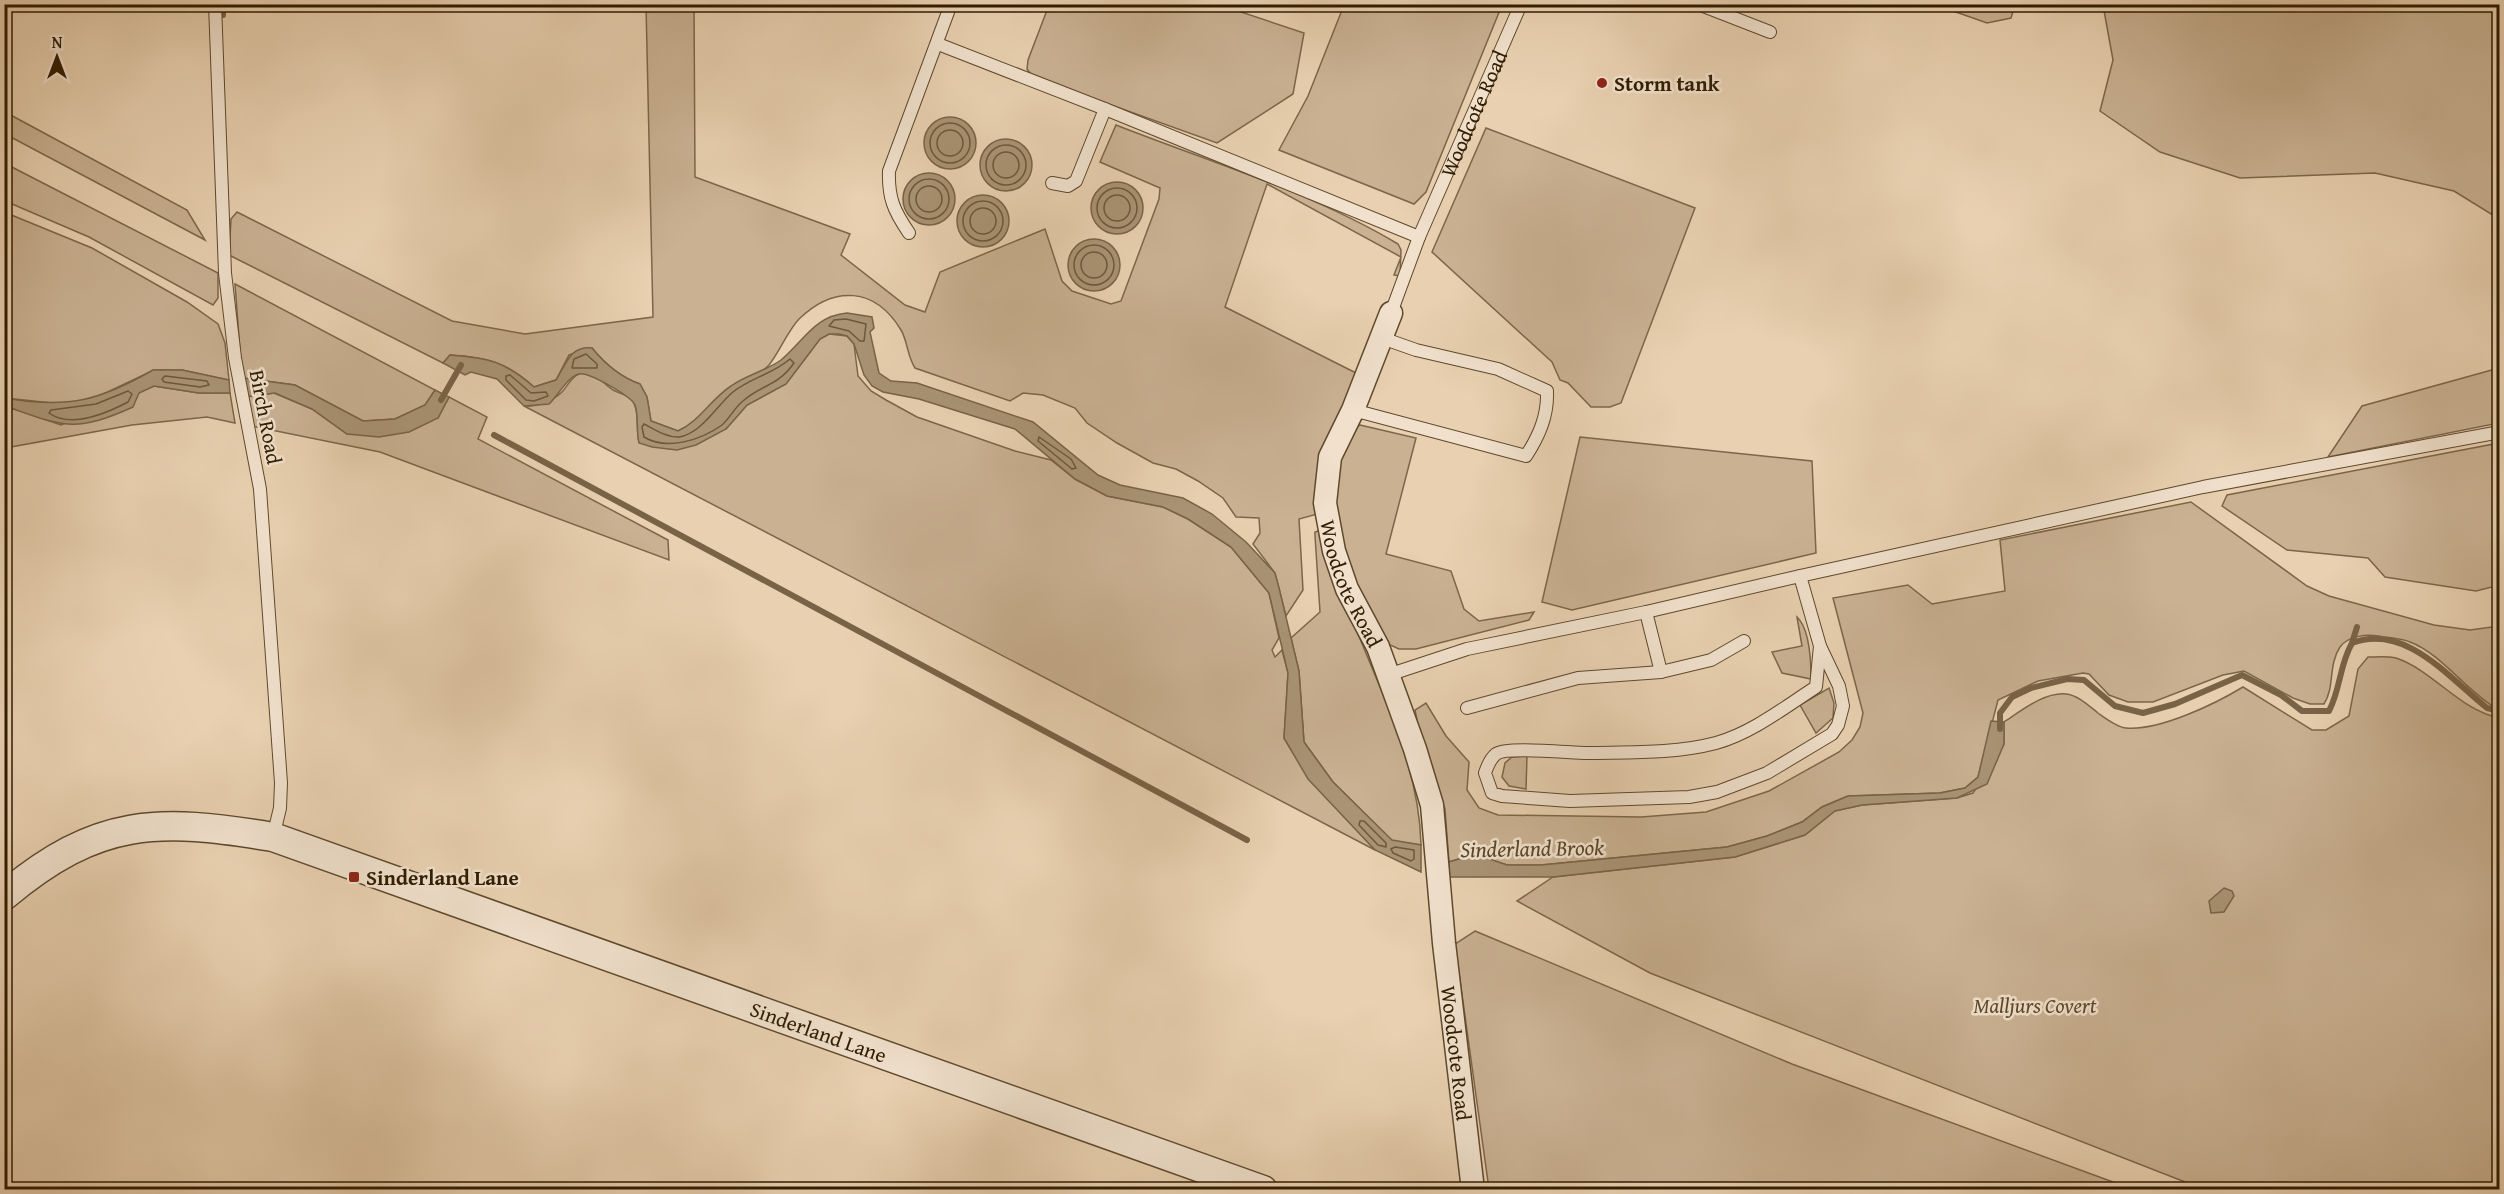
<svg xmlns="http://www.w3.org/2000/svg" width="2504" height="1194" font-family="'Gentium Book Plus',serif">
<rect width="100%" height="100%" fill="#e8d0b0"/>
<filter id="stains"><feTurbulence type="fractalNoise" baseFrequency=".00333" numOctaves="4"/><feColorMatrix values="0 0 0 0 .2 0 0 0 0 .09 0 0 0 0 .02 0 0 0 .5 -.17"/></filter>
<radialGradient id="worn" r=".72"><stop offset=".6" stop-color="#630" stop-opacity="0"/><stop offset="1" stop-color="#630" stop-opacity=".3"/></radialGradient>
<!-- green -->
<g fill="#c9b192" stroke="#7c6649" stroke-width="1.5">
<path d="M694,4L695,177L850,234L841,255L905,305L925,312L940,272L1045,229L1062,281L1072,291L1111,304L1121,301L1159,199L1160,188L1100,162L1116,125C1210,162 1311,192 1398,244L1401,250L1400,276L1394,275L1401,257L1267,184L1225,307L1356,373L1321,513L1299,519L1303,590L1286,616L1275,573L1253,544L1260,533L1259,518L1236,517L1223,498L1198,481L1176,469L1153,463L1117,443L1087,423L1075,408L1043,395L1023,393L1010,401L915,368C907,356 908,342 901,330C875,287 834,285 799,319C787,332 780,351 769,365C760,376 741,378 730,387C711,401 700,421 678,431L651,421L647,397L640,384C620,377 605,364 592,348L569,355L556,380L534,387C507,362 486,357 450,355L443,363L229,255L231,219L237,212L452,321L525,334L653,317L646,5Z"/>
<path d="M1049,5H1220L1304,33L1293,94L1217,143L1033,77L1027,69L1028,60Z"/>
<path d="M1344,5H1502L1426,192L1414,204L1279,150L1308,96Z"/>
<path d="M1936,5H2015L2011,18L1987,23Z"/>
<path d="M2103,5H2499V219L2454,191L2375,173L2240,178L2160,152L2100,111L2113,60Z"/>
<path d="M5,112L187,210L205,240L5,134Z"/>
<path d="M1486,128L1695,208L1621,403L1610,407H1591L1568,383L1560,380L1552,362L1432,252Z"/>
<path d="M4,163L218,273V298L213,305L89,237L5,201Z"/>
<path d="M4,212L92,248L187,302L218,324L225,343L229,380L182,370H154L95,398L61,404L5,398Z"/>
<path d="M235,284L435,390L425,405L395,419L363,421L295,385L242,378Z"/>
<path d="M829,334L847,336L854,344L858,376L871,391L886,400L917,417L1015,451L1051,460L1075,479L1107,496L1163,507L1188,519L1231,547L1269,593L1279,638L1272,650L1275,657L1282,650L1288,673L1284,738L1309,779L1375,850L524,406C536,407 553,401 562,392C570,383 575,369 591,374C599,376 606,386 613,390C622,395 632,395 635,406C639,417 636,431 639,442L726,429L747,405L786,384L820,339Z"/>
<path d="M2499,368V423L2328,457L2362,406Z"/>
<path d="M154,386L199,393H230L235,423L207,417L132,425L5,448V406L61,425Z"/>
<path d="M274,393L312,409L347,434L438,418L449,397L487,417L478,439L668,540L669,560L380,452L251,426L245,397Z"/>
<path d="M1360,425L1416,438L1386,554L1451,571L1464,609L1479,621L1534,612L1529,620L1416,649H1399L1388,644L1346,570L1333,479L1350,432Z"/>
<path d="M1580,437L1812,461L1816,553L1572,610L1542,602Z"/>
<path d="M2499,443L2500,585L2476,591L2385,577L2368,558L2287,550L2222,506L2227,495Z"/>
<path d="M2191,502L2307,586L2329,596L2434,625L2470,630L2499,626V705L2494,707C2466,690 2440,653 2410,642C2400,638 2388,638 2378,636C2366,634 2348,636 2340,647C2328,665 2335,687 2324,704H2310L2293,698L2244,671L2223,675L2153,702H2128L2109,695L2089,674L2083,673L2038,681L1998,700L1978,777L1965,788L1940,793L1848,796L1822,807L1802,822L1767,836L1727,847L1541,865H1507L1474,854L1449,862L1445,809L1422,745L1415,710L1426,703L1446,736L1469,762L1467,790L1479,808L1498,815L1641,817L1706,812L1769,791L1839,752L1852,740L1860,727L1863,713L1833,598L1908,585L1932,604L2005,591L2000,540Z"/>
<path d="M1324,529C1331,551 1335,574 1343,595C1372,677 1419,755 1421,845L1392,841L1333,782L1304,742L1299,671L1291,638L1320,612L1315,536V532Z"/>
<path d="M1797,617C1810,629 1811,662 1811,679L1782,673L1772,652L1802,646Z"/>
<path d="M2368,657C2376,657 2388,656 2396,658C2434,671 2458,709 2499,718V1189H2203L1650,973L1517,901L1553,877L1735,857L1805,835L1834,811L1862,805L1957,798L1973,793L2004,744V722C2021,711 2044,692 2066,694C2078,695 2089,706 2098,713C2105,718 2117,727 2126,728C2159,731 2215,704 2243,687L2312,730H2326L2349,716L2358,669Z"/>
<path d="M1829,688L1834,703L1833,718L1816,733L1800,705Z"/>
<path d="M1527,756L1526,789L1509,786L1502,777L1505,763L1512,757Z"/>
<path d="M1475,931L1792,1064L2132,1189H1489L1455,944Z"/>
</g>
<!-- water -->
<g fill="#a99374" stroke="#796346" stroke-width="1.5">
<circle cx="950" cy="143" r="26"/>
<circle cx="1006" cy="165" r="26"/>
<circle cx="929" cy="199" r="26"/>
<circle cx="1117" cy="208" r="26"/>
<circle cx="983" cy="221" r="26"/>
<circle cx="1094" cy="265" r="26"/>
<path d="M847,313L872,317L874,328L870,332L879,373L891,381L917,383L1033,422L1098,475L1120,485L1183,498L1212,514L1246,542L1275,573L1279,588L1299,671L1304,742L1333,782L1392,840L1421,845V872L1375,850L1308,779L1284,738L1288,673L1269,593L1231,547L1188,519L1163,507L1107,496L1075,479L1015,429L919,399L883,392L872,386L864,375L854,344L847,336L839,334H829L820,339L786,384L747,405L726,429L696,445L677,450L652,447L639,443C636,431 639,416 635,405C632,397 588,371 579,374C568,376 558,396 549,404L524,406L497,379L471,372L465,375L443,363L450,355C489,358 504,361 534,387L556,380C566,365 569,346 592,348C605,364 620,377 640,384L647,397L651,421L678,431C700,421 711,399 731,386C746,375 766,371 781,360C804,341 814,316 847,313Z"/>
<path d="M153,370H182L229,380L230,393H199L154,386L139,393L133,407C73,434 63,426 5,406V398C67,409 99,401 153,370Z"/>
<path d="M242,378L295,385L363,421L395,419L425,405L435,390L449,397L438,418L409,432L379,437L347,434L312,409L275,393L245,397Z"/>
<path d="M1991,721L2004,722V744L1987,784L1957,798L1862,805L1835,811L1805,835L1735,857L1553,877H1449V862L1475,854L1507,865H1541L1727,847L1767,836L1802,822L1822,807L1848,796L1940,793L1965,788L1978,777Z"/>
<path d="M2224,888L2232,891L2234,896L2224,912L2211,913L2209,901Z"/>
</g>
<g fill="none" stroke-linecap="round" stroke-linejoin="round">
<!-- shore -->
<g stroke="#6c583a" stroke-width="1.5">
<circle cx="950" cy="143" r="20"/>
<circle cx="950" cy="143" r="13"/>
<circle cx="1006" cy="165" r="20"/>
<circle cx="1006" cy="165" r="13"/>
<circle cx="929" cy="199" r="20"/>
<circle cx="929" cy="199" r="13"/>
<circle cx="1117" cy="208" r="20"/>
<circle cx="1117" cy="208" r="13"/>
<circle cx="983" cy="221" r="20"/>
<circle cx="983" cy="221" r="13"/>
<circle cx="1094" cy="265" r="20"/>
<circle cx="1094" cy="265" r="13"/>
<path d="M846,319L866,324L864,341H860L849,331L829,326L834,320Z"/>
<path d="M586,354L597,364V368H572L574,359Z"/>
<path d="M790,359L794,363C777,387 762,384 743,401C735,407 730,418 722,425C701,440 667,451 644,437L642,427L644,424C654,429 667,438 679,437C701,434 717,405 733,392C750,378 773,374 790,359Z"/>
<path d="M165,376L207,381L209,385L200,387L164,382L162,379Z"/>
<path d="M506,376L510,375L531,393L546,392L548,396L534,401L526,400L506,380Z"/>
<path d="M128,391L132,394L128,402C107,413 71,429 49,413L51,410L96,404Z"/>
<path d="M1039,437L1071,459L1076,468L1072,469L1038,441Z"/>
<path d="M1360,821H1364L1386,843V847L1378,845L1359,825Z"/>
<path d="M1395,847L1414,850V859L1411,861L1393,853L1391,849Z"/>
</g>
<!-- stream -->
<g stroke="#796346" stroke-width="6">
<path d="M223,4V15"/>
<path d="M441,400L461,365"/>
<path d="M494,435L1247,840"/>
<path d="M2352,643L2357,627"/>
<path d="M2000,729V713L2012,697L2031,688L2067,679L2084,680L2115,706L2143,713L2175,704L2242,675L2281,695L2302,711H2329C2341,688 2339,666 2352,643C2406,623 2449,678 2487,708L2500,711"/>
</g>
<!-- service casing -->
<g stroke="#5e492c" stroke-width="14">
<g id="service">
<path d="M215,4L225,273L235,358L260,489L281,783L280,808L273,837"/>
<path d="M1698,4L1770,32"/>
<path d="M938,44L1105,109L1419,237"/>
<path d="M1052,183L1068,186L1076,181L1105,109"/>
<path d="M909,233C894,211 888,198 889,171L951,4"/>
<path id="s1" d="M1391,313L1419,237L1521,4"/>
<path d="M1353,410L1526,456C1539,436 1548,416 1547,391L1498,369L1416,350L1382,338"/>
<path d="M1800,576L2203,487L2500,432"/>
<path d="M1646,612L1661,672"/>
<path d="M1388,675L1467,649L1646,612L1800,576L1820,646L1839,686L1843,706L1838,725L1832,734L1767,773L1717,792L1689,797L1570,801L1502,796L1492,793L1485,773C1487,767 1491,758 1496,754C1506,746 1571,753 1587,753C1630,752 1674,754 1716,743C1752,733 1785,707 1816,687L1820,646"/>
<path d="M1467,708L1578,678L1661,672L1711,660L1744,641"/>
</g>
</g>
<!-- minor casing -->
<g stroke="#5e492c" stroke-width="25">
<g id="minor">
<path id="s2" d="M1391,313L1353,410L1330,457L1325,503L1334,551L1347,589L1378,647L1415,749L1432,805L1444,943L1473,1190"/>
</g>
</g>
<!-- tertiary casing -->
<g stroke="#5e492c" stroke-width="31">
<g id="tertiary">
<path id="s3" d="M4,896C98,817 158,818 273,837L1263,1190"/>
</g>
</g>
<!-- service -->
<use href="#service" stroke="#f0e0cc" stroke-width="12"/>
<!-- minor -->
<use href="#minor" stroke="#f0e0cc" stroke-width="22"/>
<!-- tertiary -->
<use href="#tertiary" stroke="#f0e0cc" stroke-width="28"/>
</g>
<!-- markers -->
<g fill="#8f2418" stroke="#f0e0cc" stroke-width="2">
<circle cx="1602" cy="83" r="6"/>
<rect x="348" y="871" width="12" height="12" rx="3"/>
</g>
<g text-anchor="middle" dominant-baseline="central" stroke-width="5" stroke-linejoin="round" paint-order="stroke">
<!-- poi labels -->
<g font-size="21" font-weight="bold" fill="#301c00" stroke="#f0e0cc" text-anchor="start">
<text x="1614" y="83">Storm tank</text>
<text x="366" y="877">Sinderland Lane</text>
</g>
<!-- street labels -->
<g font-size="21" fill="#301c00" stroke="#f0e0cc">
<text stroke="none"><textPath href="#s1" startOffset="216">Woodcote Road</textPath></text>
<text transform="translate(266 417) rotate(79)">Birch Road</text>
<text stroke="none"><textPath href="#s2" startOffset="288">Woodcote Road</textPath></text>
<text stroke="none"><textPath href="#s3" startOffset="867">Sinderland Lane</textPath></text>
<text stroke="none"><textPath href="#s2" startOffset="774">Woodcote Road</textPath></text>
</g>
<!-- park labels -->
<g font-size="21" font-style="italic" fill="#5e492c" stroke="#f0e0cc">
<text x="2035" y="1005">Malljurs Covert</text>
</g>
<!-- water labels -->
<g font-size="22" font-style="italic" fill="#5a4629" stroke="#f0e0cc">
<text transform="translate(1532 848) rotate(-1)">Sinderland Brook</text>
</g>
</g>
<!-- margin -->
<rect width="2504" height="1194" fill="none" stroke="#e8d0b0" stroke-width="24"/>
<rect x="6" y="6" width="2492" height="1182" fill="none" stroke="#301c00" stroke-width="3"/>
<rect x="12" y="12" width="2480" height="1170" fill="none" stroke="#301c00" stroke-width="1.5"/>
<!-- north arrow -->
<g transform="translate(57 57)" stroke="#f0e0cc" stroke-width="4.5" paint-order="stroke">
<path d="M0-4.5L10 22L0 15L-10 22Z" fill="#301c00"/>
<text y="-9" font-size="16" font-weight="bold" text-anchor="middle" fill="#301c00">N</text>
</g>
<rect width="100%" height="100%" filter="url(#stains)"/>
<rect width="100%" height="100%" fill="url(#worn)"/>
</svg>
